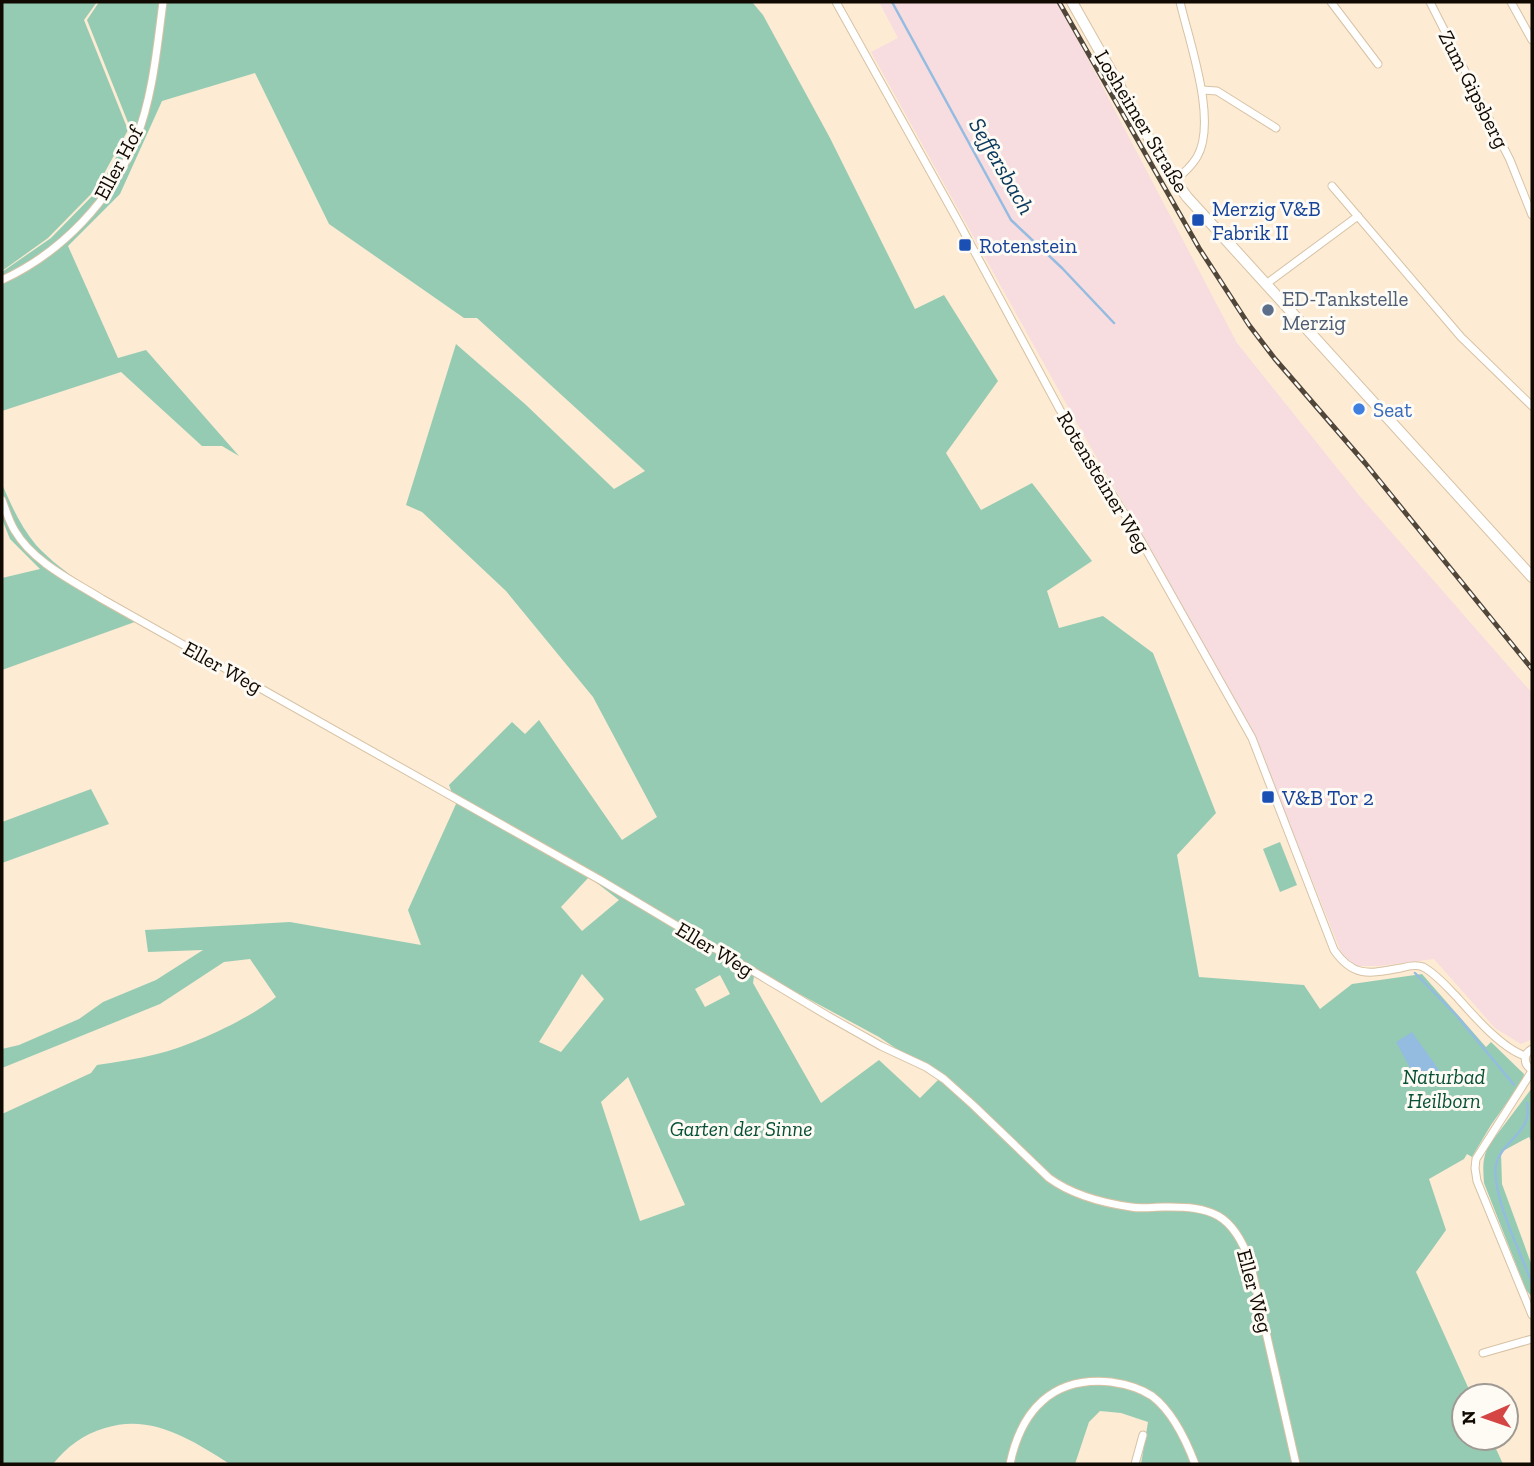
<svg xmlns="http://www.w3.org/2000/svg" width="1534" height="1466" font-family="'Zilla Slab',serif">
<rect width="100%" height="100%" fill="#fdebd3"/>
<!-- industrial -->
<path fill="#f7dce0" d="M879,2H1058L1237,343L1358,494L1532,693V1039L1521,1044L1495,1028L1434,959L1378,966H1355L1341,952L1258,745L1150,548L1083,434L871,52L898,38Z"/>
<!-- green -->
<g fill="#96cbb3" fill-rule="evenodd">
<path d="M2,2H97L84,20L128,130L95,190L48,238L2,271Z"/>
<path d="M99,2H752L763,15L830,138L915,309L944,295L998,381L946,453L981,510L1032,483L1092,561L1047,591L1059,628L1103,616L1153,653L1216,813L1177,855L1199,977L1304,985L1320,1009L1352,984L1422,974L1486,1047L1491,1042L1524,1074L1523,1080L1491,1125L1472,1157L1467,1154L1464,1159L1429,1179L1446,1230L1416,1272L1472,1396H1464V1438H1491L1503,1464H1141L1148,1422L1121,1413L1100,1411L1089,1422L1075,1464H230C192,1440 151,1413 105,1428C82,1435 68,1446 53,1464H2V1114L91,1073L97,1065C117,1062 137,1059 157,1054C191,1046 249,1019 276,997L250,959L224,962L160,1004L2,1068V1049L19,1045L79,1019L103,1002L156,980L203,950L148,952L145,930L290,922L421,945L408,910L456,804L449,785L512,722L525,734L539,720L622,840L657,817L593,697L506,591L422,512L406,505L456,344L525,404L614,489L645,471L477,318H464L329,224L255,73L162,101L120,194L68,246L118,358L146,350L239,456L222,446H202L121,372L2,411V272L51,238L98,190L131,130L87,20ZM589,877L619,900L582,931L561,907ZM755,970L879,1037L940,1078L920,1098L879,1060L821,1103L753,983ZM582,974L604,999L561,1052L539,1042ZM720,975L730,994L705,1007L695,989ZM628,1077L685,1205L640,1221L601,1102Z"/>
<path d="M2,484C11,505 21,527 36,545C65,576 106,599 143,619L2,670V578L40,569L10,539L2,519Z"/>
<path d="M91,789L109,824L2,863V822Z"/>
<path d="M1280,842L1297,885L1280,892L1263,849Z"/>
<path d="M1532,1088V1143L1529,1137L1501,1152L1502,1184L1532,1266V1297L1526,1290L1484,1183C1483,1169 1482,1158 1489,1145Z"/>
</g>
<!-- water -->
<path fill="#94bce1" d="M1412,1032L1439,1070L1417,1081L1396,1042Z"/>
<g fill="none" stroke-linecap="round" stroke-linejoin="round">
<!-- stream -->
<g stroke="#94bce1" stroke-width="2.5">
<path d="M892,2L1011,220L1062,268L1114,323"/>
<path d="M1415,973L1457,1016L1514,1085"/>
<path d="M1527,1103C1534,1132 1500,1142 1496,1165C1491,1194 1521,1254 1532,1283"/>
</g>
<!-- minor casing -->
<g stroke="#d7c2a4" stroke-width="9">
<g id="minor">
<path d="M836,2L958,221L1060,410L1140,539L1252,738L1334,950C1354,979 1371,973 1401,968C1408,966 1416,964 1423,967C1435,973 1446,986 1456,996C1473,1015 1501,1048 1525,1056"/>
<path d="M1331,2L1378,64"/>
<path d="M1430,2L1510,160L1532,215"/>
<path d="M1511,2L1532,40"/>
<path d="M1202,90L1217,91L1276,128"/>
<path d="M1174,181C1183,174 1191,167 1197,157C1218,121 1189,41 1180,2"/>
<path d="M1332,186L1461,337L1532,406"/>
<path d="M2,280C61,253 112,200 136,139C153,96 157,47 163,2"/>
<path d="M1266,284L1358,216"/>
<path d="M2,500C6,510 9,522 15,531C33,562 73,581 102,599L602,881L828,1016L881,1046L926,1067L944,1079L973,1105L1049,1178C1071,1194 1103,1203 1131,1207C1141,1209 1153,1207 1163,1207C1212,1206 1233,1214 1250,1262L1296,1464"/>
<path d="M1532,1049C1523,1054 1523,1064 1532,1070"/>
<path d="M1532,1071L1476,1159L1475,1168L1477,1181L1532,1315"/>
<path d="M1483,1353L1532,1339"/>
<path d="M1010,1464C1021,1410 1053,1376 1111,1382C1125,1384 1140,1388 1152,1396C1173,1412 1186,1440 1195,1464"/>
<path d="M1135,1464L1143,1435"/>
</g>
</g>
<!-- secondary casing -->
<g stroke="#d7c2a4" stroke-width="12">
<path id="secondary" d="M1072,2L1167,170L1187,197L1532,577"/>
</g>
<!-- minor -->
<use href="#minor" stroke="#fff" stroke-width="7"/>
<!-- secondary -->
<use href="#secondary" stroke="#fff" stroke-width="10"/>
<!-- rail casing -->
<g stroke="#50463a" stroke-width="5">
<path id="rail" d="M1059,2L1199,248L1249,325L1275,359L1365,463L1532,669"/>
</g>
<!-- rail -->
<use href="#rail" stroke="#fefaf4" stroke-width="2.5" stroke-dasharray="8" stroke-linecap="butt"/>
</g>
<!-- markers -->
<g fill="#1a4fb4" stroke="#fefaf4" stroke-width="2.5">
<rect x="1191" y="213" width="14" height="14" rx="3.5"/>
<rect x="958" y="238" width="14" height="14" rx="3.5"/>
<rect x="1261" y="790" width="14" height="14" rx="3.5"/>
</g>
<circle fill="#5c6f8a" stroke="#fefaf4" stroke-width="2.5" cx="1268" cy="310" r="7"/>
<circle fill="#3f7fe0" stroke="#fefaf4" stroke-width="2.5" cx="1359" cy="409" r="7"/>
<g text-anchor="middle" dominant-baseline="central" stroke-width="6" stroke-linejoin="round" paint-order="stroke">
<!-- street labels -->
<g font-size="21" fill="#110a02" stroke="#fefaf4">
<text transform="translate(1474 89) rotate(63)">Zum Gipsberg</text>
<text transform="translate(1142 121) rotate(59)">Losheimer Straße</text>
<text transform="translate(118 163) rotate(-62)">Eller Hof</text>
<text transform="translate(1104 482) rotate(59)">Rotensteiner Weg</text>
<text transform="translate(223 667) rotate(29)">Eller Weg</text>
<text transform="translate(715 949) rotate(31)">Eller Weg</text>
<text transform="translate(1255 1291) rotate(75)">Eller Weg</text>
</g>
<!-- transit labels -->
<g font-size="21" fill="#164399" stroke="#fefaf4" text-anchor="start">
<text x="1212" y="208">Merzig V&amp;B<tspan x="1212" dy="24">Fabrik II</tspan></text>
<text x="979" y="245">Rotenstein</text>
<text x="1282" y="797">V&amp;B Tor 2</text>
</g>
<!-- service labels -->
<g font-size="21" fill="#4e5e75" stroke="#fefaf4" text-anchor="start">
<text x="1282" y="298">ED-Tankstelle<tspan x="1282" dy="24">Merzig</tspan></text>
</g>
<!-- shop labels -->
<g font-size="21" fill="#366cbe" stroke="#fefaf4" text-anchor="start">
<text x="1373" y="409">Seat</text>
</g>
<!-- park labels -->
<g font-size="21" font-style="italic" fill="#075139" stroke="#fefaf4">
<text x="1444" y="1076">Naturbad<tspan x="1444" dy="24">Heilborn</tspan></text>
<text x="741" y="1128">Garten der Sinne</text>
</g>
<!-- water labels -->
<g font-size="23" font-style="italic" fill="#09385b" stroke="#fefaf4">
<text transform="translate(1002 166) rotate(60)">Seffersbach</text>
</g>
</g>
<!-- border -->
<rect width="1534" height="1466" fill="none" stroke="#110a02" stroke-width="7"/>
<!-- north arrow -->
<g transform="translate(1485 1417) rotate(268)"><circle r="33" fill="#fefaf4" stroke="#9f9a93" stroke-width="2"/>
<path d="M0-5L12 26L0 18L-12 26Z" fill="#d44543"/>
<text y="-10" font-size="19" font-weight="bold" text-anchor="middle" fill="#110a02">N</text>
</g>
</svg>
